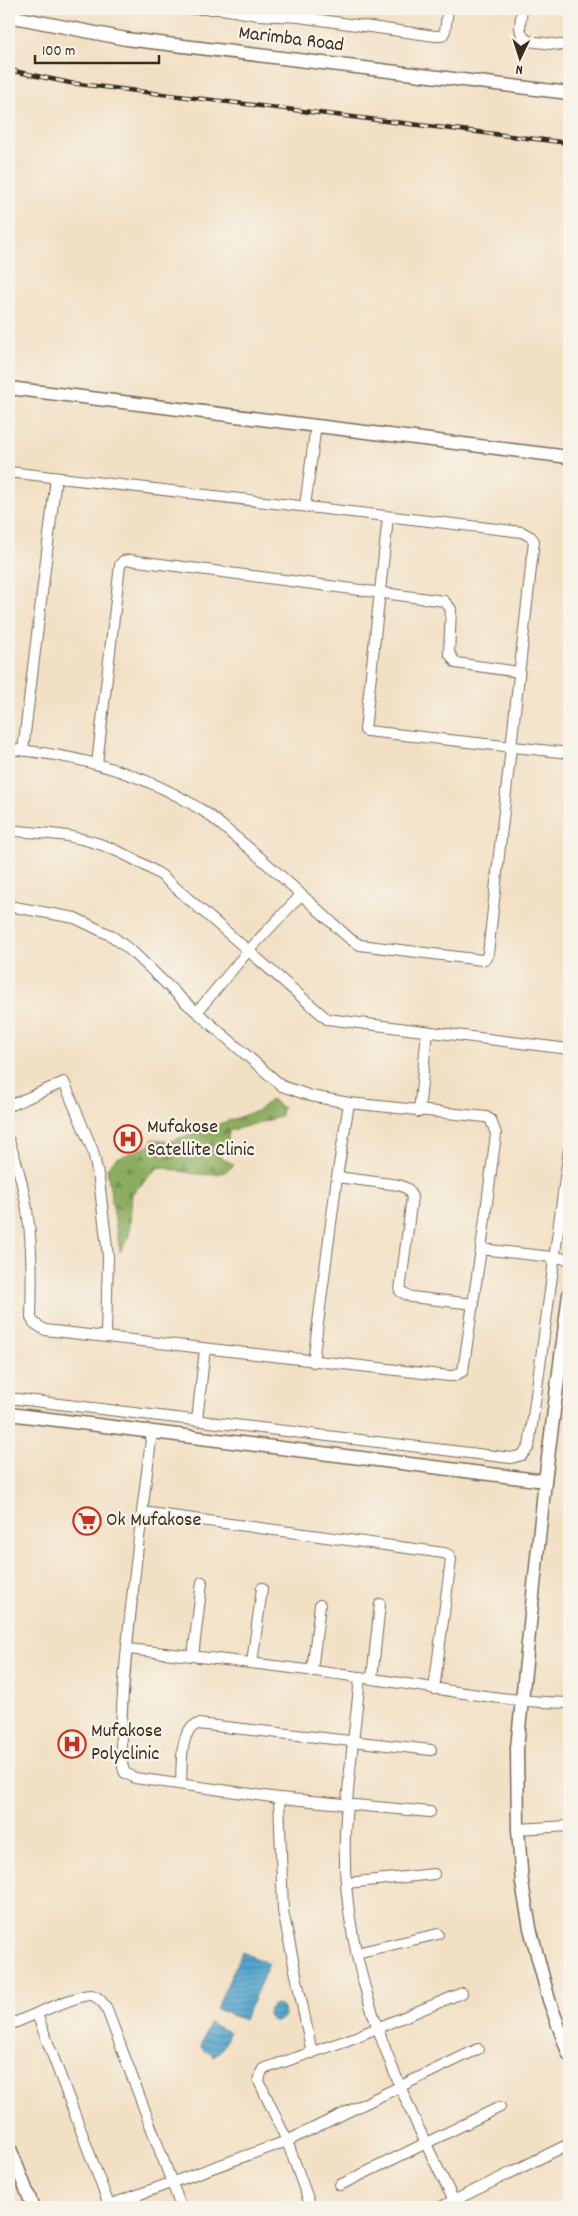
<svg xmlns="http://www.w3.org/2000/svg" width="578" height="2216" font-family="Dekko,sans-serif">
<defs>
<pattern id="forest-firs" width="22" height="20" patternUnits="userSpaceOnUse" patternTransform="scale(1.25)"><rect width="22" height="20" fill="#8cad61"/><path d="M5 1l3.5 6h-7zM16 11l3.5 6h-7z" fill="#748d4f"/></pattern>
<pattern id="water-rules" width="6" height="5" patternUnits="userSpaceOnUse" patternTransform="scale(1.25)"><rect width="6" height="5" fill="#52a5cd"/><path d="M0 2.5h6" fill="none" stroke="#4587a6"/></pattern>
</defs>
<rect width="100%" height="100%" fill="#f7f3e8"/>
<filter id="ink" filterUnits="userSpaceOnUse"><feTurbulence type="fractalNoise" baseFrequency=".02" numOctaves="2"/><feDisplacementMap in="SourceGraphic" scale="10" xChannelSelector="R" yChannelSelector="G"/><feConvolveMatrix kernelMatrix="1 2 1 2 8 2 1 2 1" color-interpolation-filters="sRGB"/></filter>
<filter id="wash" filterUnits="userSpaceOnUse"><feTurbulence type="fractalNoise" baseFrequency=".0096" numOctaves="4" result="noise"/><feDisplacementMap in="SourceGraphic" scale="20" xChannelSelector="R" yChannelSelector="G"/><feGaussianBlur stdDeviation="1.12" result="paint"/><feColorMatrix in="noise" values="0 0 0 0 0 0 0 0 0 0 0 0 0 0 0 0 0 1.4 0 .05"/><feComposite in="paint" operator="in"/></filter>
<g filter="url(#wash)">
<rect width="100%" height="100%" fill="#f2e0c4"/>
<!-- forest -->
<path fill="url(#forest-firs)" stroke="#646c40" d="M271,1099L283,1108L280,1117L229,1131L227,1146L218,1155L234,1165C217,1184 182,1170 159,1167L132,1194L129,1236L120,1252L107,1169L115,1159L148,1146L153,1139L168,1142L259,1110Z"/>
<!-- water -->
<g fill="url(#water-rules)" stroke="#466876">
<path d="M242,1952L269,1964L244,2020L216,2009Z"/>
<circle cx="276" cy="2013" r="8"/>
<path d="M209,2023L229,2032C226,2042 222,2052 213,2056L212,2053L204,2051L201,2047Z"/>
</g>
</g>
<g filter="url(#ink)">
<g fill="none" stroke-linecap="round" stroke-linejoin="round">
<!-- minor casing -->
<g stroke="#7b6a58" stroke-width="12">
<g id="minor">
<path d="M189,9H222L258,15L299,17L435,36H442L445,31L448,9"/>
<path d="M522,9C521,22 516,33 528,41L569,46"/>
<path d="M9,472L522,532L531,537L534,541L488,954L486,958L482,960L360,945L350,939C311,904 273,867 233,835C222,826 212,816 200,809C142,772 77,755 9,749"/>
<path d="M305,506L316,425"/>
<path d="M388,517L365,730L367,731L569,753"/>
<path d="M23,750L56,478"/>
<path d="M97,764L120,565L123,561L130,560L444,601L451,609L449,653L456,663L519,672"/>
<path d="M9,830C31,833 55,833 77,838C108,844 135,859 161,875L327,1019L569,1049"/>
<path d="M9,906L75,918L112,936L135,954L184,1001L282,1086L311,1096L349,1103L486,1117L491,1120L496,1134L481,1249L463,1371L454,1376H449L45,1330L34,1323L31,1318C33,1253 32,1202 9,1141"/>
<path d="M197,1012L248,951L301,895"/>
<path d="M349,1103L337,1177L399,1185L408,1189L412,1197L400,1291L411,1297L474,1304"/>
<path d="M9,1106L64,1082L93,1151L99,1180L108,1256L106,1335"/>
<path d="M419,1112L427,1032"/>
<path d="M481,1249L569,1259"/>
<path d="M313,1362L337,1177"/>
<path d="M9,1398L511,1458L522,1455L529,1447L569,1149"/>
<path d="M197,1420L205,1349"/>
<path d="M152,1432L142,1512L444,1553L449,1555L451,1560L434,1689"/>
<path d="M142,1512C138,1551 111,1750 125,1773L135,1778L279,1798L430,1812"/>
<path d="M128,1649C210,1658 292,1667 373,1679C439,1688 503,1702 569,1703"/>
<path d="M193,1656L202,1582"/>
<path d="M252,1663L262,1588"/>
<path d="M312,1671L320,1605"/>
<path d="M360,1677C355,1730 347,1783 345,1835C340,1965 397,2087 454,2201"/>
<path d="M372,1678L380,1604"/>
<path d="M181,1783C182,1767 179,1729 198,1724L431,1750"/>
<path d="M279,1798L283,1911L312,2053"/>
<path d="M518,1829L569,1826"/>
<path d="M347,1883L434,1874"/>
<path d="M356,1953L438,1934"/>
<path d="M37,2014L109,2205"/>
<path d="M9,2025C25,2019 78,1994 91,1995C98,1996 102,2002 106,2007L181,2207"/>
<path d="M340,2185L500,2107"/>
<path d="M104,2207L287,2141L478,2049"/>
<path d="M311,2207L287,2141L259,2081L261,2073L263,2069L348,2040L462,1993"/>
<path d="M441,2207L569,2144"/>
</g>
</g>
<!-- tertiary casing -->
<g stroke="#7b6a58" stroke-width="15">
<g id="tertiary">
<path d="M9,16L126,39L569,93"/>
<path d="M9,388L569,457"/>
<path d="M569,1294L545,1481L517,1748L518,1829L522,1883L530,1928L549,2000L569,2055"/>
<path d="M9,1414L545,1481"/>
<path d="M9,2146L33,2207"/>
</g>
</g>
<!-- minor -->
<use href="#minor" stroke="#fff" stroke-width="10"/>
<!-- tertiary -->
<use href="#tertiary" stroke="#fff" stroke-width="12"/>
<!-- rail casing -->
<g stroke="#3b2a1e" stroke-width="4.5">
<path id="rail" d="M9,70L70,83L569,143"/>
</g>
<!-- rail -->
<use href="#rail" stroke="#f7f3e8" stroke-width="2.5" stroke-dasharray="8" stroke-linecap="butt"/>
</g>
</g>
<!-- icons -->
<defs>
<g id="hospital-ring" transform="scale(1.4375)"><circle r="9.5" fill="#f7f3e8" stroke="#c8321e" stroke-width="1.5"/><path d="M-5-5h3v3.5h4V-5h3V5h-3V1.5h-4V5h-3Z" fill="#c8321e"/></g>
<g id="supermarket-ring" transform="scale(1.4375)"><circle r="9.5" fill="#f7f3e8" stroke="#c8321e" stroke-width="1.5"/><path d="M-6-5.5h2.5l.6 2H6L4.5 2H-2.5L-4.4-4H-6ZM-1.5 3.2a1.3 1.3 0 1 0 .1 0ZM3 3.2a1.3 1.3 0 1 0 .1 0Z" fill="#c8321e"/></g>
</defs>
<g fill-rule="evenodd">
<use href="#hospital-ring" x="128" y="1139"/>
<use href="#supermarket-ring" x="87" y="1521"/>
<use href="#hospital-ring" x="72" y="1744"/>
</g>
<g text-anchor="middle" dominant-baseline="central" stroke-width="4.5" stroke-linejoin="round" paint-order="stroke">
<!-- street labels -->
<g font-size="20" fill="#3b2a1e" stroke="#f7f3e8">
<text transform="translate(291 40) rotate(7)">Marimba Road</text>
</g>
<!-- poi labels -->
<g font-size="20" fill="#3b2a1e" stroke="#f7f3e8" text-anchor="start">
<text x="147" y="1128">Mufakose<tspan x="147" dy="23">Satellite Clinic</tspan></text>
<text x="106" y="1521">Ok Mufakose</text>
<text x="91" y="1732">Mufakose<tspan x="91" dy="23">Polyclinic</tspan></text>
</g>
</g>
<!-- margin -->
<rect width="578" height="2216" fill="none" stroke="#f7f3e8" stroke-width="30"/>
<!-- north arrow -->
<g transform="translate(520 58) rotate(184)" stroke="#f7f3e8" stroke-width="4" paint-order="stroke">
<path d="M0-4L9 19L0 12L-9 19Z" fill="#3b2a1e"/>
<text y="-8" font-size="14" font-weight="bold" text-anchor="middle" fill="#3b2a1e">N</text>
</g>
<!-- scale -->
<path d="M35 55v8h124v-8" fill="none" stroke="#3b2a1e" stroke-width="2.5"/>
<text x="42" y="55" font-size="15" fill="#3b2a1e" stroke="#f7f3e8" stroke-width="4" paint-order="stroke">100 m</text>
</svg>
